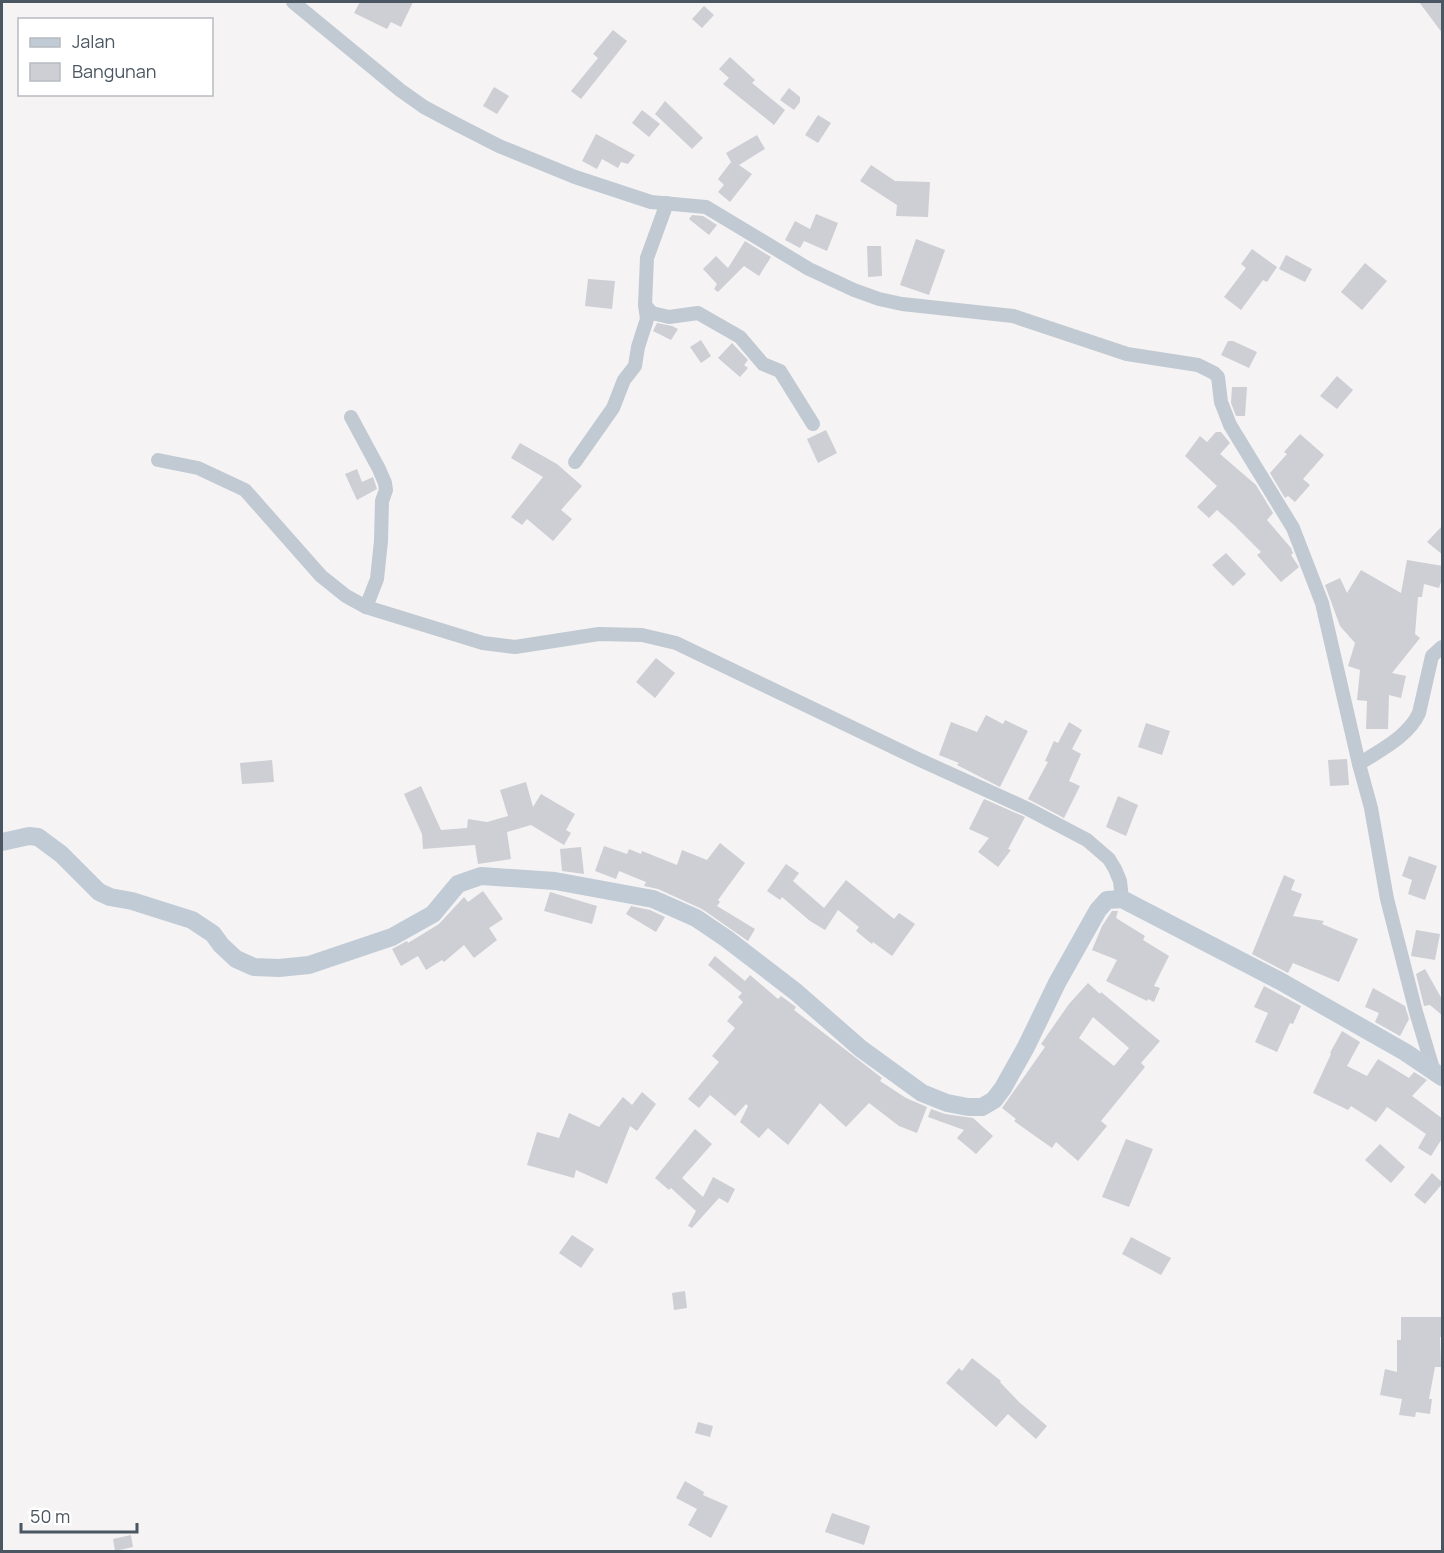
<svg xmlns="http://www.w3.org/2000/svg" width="1444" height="1553" font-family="Manrope,sans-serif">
<rect width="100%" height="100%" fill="#f5f3f3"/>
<!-- building -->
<g fill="#cdcfd5" fill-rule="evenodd">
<path d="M360,2H413L401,27L391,22L387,29L354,13Z"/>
<path d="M1419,2H1443V34Z"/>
<path d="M704,6L714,15L702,28L692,19Z"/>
<path d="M613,30L627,41L581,99L571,91L598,58L593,54Z"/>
<path d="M730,57L755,80L752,83L785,110L774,125L723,84L729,78L719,69Z"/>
<path d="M494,87L509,96L497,114L483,106Z"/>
<path d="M789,88L800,97V102L794,110L780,100Z"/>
<path d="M665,101L703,138L692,149L655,114Z"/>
<path d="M642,110L660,124L649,137L632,123Z"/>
<path d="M818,115L831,123L818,143L805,135Z"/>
<path d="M596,134L635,155L628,164L621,162L618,168L602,159L597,169L582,161Z"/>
<path d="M757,135L765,149L739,165L752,174L730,202L718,192L724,185L718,179L731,162L726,153Z"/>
<path d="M871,165L895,181L930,182L928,217L896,216L897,205L860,181Z"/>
<path d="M816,214L838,223L827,251L804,241L800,248L785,240L795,221L810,229Z"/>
<path d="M692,215L703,216L717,225L709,235L689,219Z"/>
<path d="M916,239L945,250L929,295L900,285Z"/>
<path d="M745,241L771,257L759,276L744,266L718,292L714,289L717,284L703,269L716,256L728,268Z"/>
<path d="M867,246H881L882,276L868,277Z"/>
<path d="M1252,249L1277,267L1267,282L1263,280L1241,310L1224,297L1246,268L1241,264Z"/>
<path d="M1286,255L1312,269L1305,282L1279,269Z"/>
<path d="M1365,263L1387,281L1362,310L1341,292Z"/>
<path d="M588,279L615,281L612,309L585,306Z"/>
<path d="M657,323L672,326L678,329L671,340L653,331Z"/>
<path d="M701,340L711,356L701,363L690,347Z"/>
<path d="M1228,341H1233L1257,352L1249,368L1221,355Z"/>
<path d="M732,343L748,360L744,365L748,368L740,377L718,358Z"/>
<path d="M1337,376L1353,390L1337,409L1320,396Z"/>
<path d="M1232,387H1247L1245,416H1236L1231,403Z"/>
<path d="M826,430L837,453L818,463L807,439Z"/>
<path d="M1216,432H1221L1230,443L1220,454L1256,485L1273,513L1267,520L1291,548L1293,553L1291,555L1299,567L1281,582L1257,555L1261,552L1234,525L1217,510L1209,518L1197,507L1217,486L1185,456L1200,436L1207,442Z"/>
<path d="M1300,434L1324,455L1303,479L1310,485L1295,502L1288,496L1285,498L1270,473L1287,454L1284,452Z"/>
<path d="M520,443L557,464L582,486L561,510L572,519L553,541L527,519L522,525L511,517L543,477L511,458Z"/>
<path d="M357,469L362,482L373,477L377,489L357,500L345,474Z"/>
<path d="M1443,525V555L1427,542Z"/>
<path d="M1226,553L1246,574L1233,586L1212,565Z"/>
<path d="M1407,560L1443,566V576L1439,588L1424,584L1422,597H1418L1415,634L1420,638L1392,673L1406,676L1401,698L1389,695L1388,729H1366L1367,701L1357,700L1360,670L1348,666L1355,643L1340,626L1325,585L1340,578L1347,593L1361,570L1401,593Z"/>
<path d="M656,658L675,673L655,698L636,682Z"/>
<path d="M986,715L1003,724L1005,720L1028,731L1000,787L957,765L959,763L939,755L951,722L977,732Z"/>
<path d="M1069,722L1082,730L1072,749L1081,754L1069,781L1080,786L1064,818L1028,799L1048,762L1045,761L1054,741L1058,743Z"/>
<path d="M1146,723L1170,731L1162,755L1138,747Z"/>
<path d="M1347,759L1349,785L1330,786L1328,760Z"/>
<path d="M272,760L274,782L242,784L240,763Z"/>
<path d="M526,782L533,807L541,794L575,814L566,830L571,833L564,845L531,825L507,832L511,859L478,864L475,845L423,849L422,834L404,794L421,786L441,830L467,828L468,819L487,822L508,816L500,790Z"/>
<path d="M1118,796L1138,805L1126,836L1106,827Z"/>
<path d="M984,799L1025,817L1008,849L1011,850L998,867L978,852L989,838L969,829Z"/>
<path d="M720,843L745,863L718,900L720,902L717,906L755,929L748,941L702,909L658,889L644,886L646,882L619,871L616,879L595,871L604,846L627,854L629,849L641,854L642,851L677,865L682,850L707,860Z"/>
<path d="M581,847L584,874L562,871L560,849Z"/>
<path d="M1409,856L1437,866L1425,900L1408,894L1412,880L1402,876Z"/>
<path d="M786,864L799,873L793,881L824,908L846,880L894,919L899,913L915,924L892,956L873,942L872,944L856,931L859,927L838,910L825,930L810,921L782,897L780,900L767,891Z"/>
<path d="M1284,875L1295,880L1291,890L1302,894L1293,916L1324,921L1322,924L1358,939L1339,982L1293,963L1288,973L1252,954Z"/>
<path d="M483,891L503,919L489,928L497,940L474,958L464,945L444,962L442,960L426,970L418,956L401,966L392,949L407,941L408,943L439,924L464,897L468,902Z"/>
<path d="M550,892L597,906L592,924L544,911Z"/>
<path d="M631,906L650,910L665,917L656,932L626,914Z"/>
<path d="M1112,911H1118L1116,918L1145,936L1143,940L1169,956L1154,986L1160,988L1154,1002L1148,999L1147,1001L1106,981L1117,960L1092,950L1102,926Z"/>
<path d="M1416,930L1440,934L1435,960L1411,956Z"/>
<path d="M715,956L745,981L750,975L778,999L781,996L796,1007L794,1010L882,1078L880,1081L906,1098L927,1107L917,1133L899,1126L869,1103L846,1127L820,1103L788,1145L768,1128L759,1138L740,1122L748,1106L746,1104L735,1116L710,1095L699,1108L688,1099L719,1062L712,1056L735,1028L727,1021L743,1002L738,997L742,993L708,965Z"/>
<path d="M1425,969L1443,1001V1016L1430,1005L1424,1006L1416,974Z"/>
<path d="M1088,983L1100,994L1101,992L1160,1041L1141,1063L1145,1067L1101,1121L1107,1126L1078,1161L1056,1142L1052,1148L1014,1121L1016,1119L1002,1108L1045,1047L1041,1044L1069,1004ZM1093,1017L1129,1048L1114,1066L1079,1038Z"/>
<path d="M1264,986L1301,1006L1293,1024L1290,1023L1277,1052L1255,1042L1268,1013L1254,1007Z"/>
<path d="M1373,988L1405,1006L1409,1019L1400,1036L1375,1022L1379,1013L1365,1007Z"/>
<path d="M1342,1031L1360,1042L1347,1066L1367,1076L1378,1059L1409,1078L1414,1072L1427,1080L1412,1096L1443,1119V1137L1431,1156L1418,1148L1426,1134L1387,1107L1376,1122L1351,1106L1348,1110L1313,1093L1331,1054L1330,1053Z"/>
<path d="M642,1092L656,1104L637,1131L630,1126L607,1184L576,1170L574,1178L527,1165L537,1132L559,1138L569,1113L599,1127L623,1097L632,1105Z"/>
<path d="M931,1109L945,1114L973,1118L993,1136L976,1154L957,1138L964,1130L928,1117Z"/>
<path d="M695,1129L712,1144L682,1178L703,1197L713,1177L735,1189L728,1203L719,1198L692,1228L688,1226L696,1211L671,1188L669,1190L655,1178Z"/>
<path d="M1126,1139L1153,1149L1129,1207L1102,1197Z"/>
<path d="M1380,1144L1405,1167L1391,1183L1365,1160Z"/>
<path d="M1432,1173L1443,1183L1425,1204L1414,1195Z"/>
<path d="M572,1235L594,1249L581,1268L559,1253Z"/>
<path d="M1131,1237L1171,1258L1161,1275L1122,1254Z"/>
<path d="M685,1291L687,1308L674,1310L672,1293Z"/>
<path d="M1401,1317H1443V1337H1440L1441,1367H1435L1429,1399H1432L1430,1414L1416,1412L1415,1417L1399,1415L1402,1399L1380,1395L1385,1369L1397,1372V1340H1401Z"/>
<path d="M972,1358L1001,1381L1000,1382L1019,1402L1047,1426L1036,1439L1008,1414L996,1427L946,1383L959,1368L962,1371Z"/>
<path d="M698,1422L713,1426L710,1437L695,1433Z"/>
<path d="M685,1481L704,1492L703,1495L728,1506L711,1538L688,1525L697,1509L676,1498Z"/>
<path d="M832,1513L870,1526L864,1545L825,1532Z"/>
<path d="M131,1535L133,1547L115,1551L113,1539Z"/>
</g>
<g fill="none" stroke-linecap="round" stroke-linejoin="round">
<!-- street -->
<g stroke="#c1cad2" stroke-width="14">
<path d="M293,2L400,90L424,107L456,124L499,146L575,177L651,202L706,207L809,269L854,290L879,299L902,304L1013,316L1127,354L1198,365L1214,373L1218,377L1221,402L1230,425L1293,528L1322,603L1359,764L1371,808L1387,899L1416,1012L1434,1072"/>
<path d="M667,203L647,258L645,305L652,313L669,317L698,313L740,337L763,364L780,371L813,424"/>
<path d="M351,417L379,469L385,483L386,490L382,501L381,541L377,579L366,607"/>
<path d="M158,460L198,468L245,490L321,576L346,596L366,607L483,643L515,647L599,634L642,635L676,643L920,760L1028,809L1087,840L1109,859L1115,869L1120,881L1122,899"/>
<path d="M575,462L613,408L624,380L635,366L638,347L647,319L645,305"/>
<path d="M1359,764C1380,750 1408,737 1419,713L1432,656L1442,647"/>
</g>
<!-- secondary -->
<path stroke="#c1cbd6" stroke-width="18" d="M2,842L29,836L38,837L61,854L99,892L110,897L132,901L192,920L213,934L221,945L236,959L254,967L279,968L309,965L392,937L433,914L458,884L481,876L555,881L653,899L696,918L727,939L796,992L860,1048L922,1093L947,1103L968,1107H982L994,1100L1003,1088L1026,1047L1057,983L1098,910L1107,900L1122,899L1280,981L1405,1052L1442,1077"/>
</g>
<!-- border -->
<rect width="1444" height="1553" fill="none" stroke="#4a5661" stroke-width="6"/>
<!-- legend -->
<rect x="18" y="18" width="195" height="78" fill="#ffffff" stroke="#b7bbc0" stroke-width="1.5"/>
<rect x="30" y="38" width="30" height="9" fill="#c1cbd6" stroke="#b7bbc0" stroke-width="1.5"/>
<text x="72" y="48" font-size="18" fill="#4a5661">Jalan</text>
<rect x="30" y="63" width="30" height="18" fill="#cdcfd5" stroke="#b7bbc0" stroke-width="1.5"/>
<text x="72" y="78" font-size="18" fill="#4a5661">Bangunan</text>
<!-- scale -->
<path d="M21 1523v9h116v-9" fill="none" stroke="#4a5661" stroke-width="3"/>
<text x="30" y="1523" font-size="18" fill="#4a5661" stroke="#ffffff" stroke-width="4.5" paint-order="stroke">50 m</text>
</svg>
